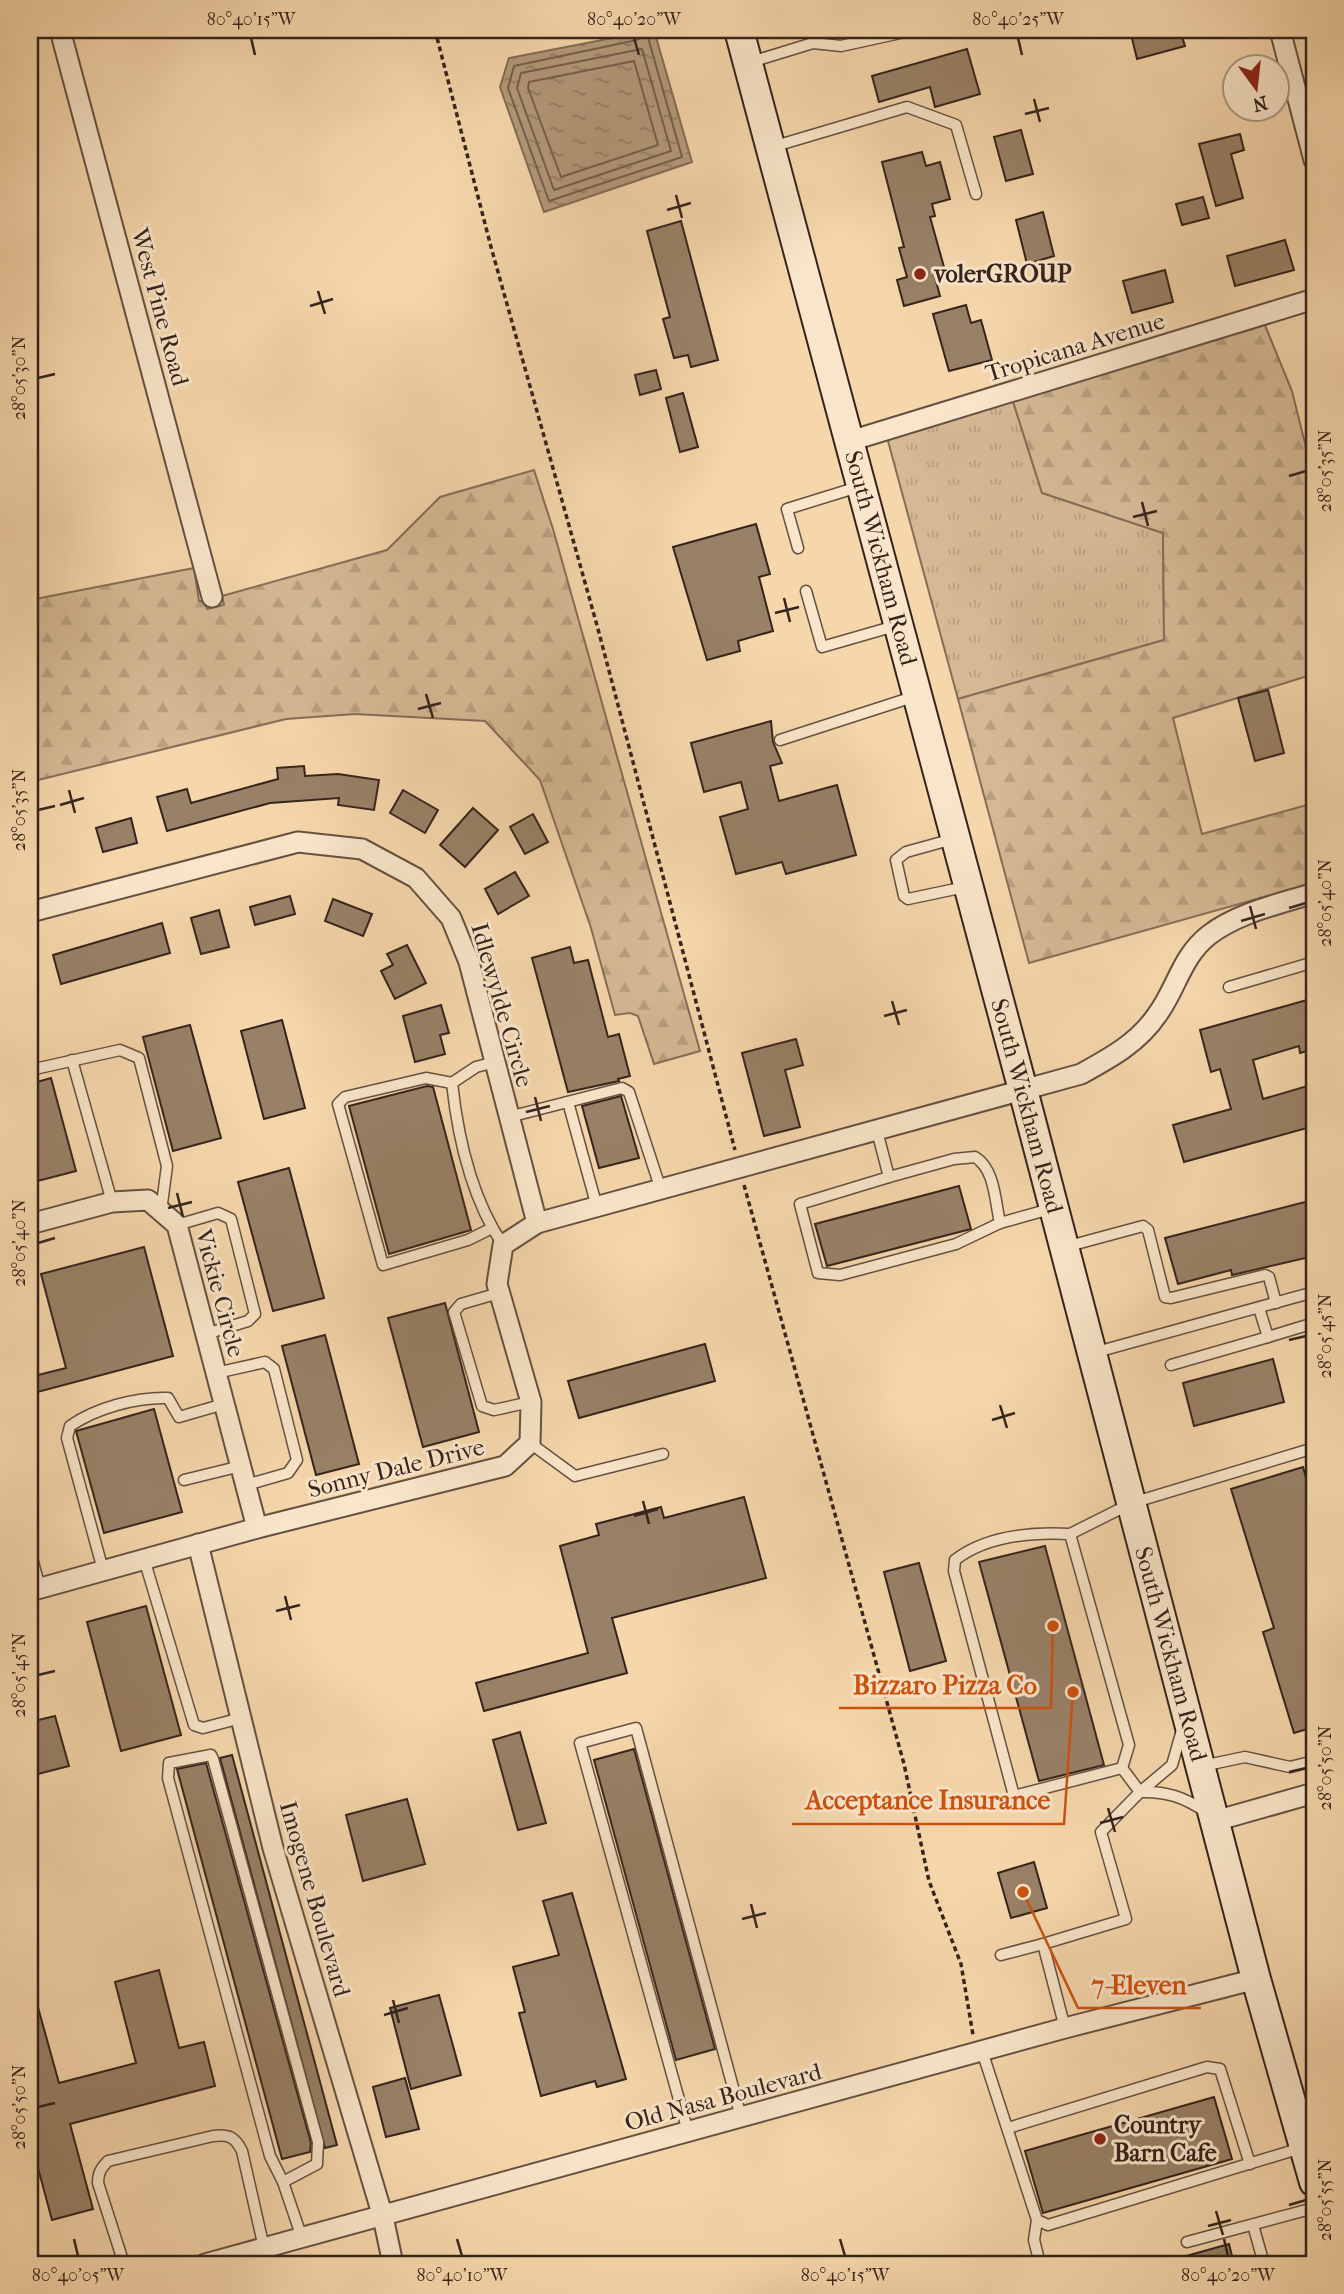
<svg xmlns="http://www.w3.org/2000/svg" width="1344" height="2294" font-family="'IM FELL French Canon',serif">
<defs>
<pattern id="grass-tufts" width="24" height="20" patternUnits="userSpaceOnUse" patternTransform="scale(1.75)"><rect width="24" height="20" fill="#d5b994"/><path d="M3 7l-1-3M5 7V3M7 7l1-3M15 17l-1-3M17 17v-4M19 17l1-3" fill="none" stroke="#b79f7f"/></pattern>
<pattern id="forest-firs" width="22" height="20" patternUnits="userSpaceOnUse" patternTransform="scale(1.75)"><rect width="22" height="20" fill="#d5b994"/><path d="M5 1l3.5 6h-7zM16 11l3.5 6h-7z" fill="#b79f7f"/></pattern>
<pattern id="water-ripples" width="26" height="14" patternUnits="userSpaceOnUse" patternTransform="scale(1.75)"><rect width="26" height="14" fill="#b49a7b"/><path d="M2 4q2-2 4 0t4 0M15 11q2-2 4 0t4 0" fill="none" stroke="#937d64"/></pattern>
</defs>
<rect width="100%" height="100%" fill="#f6d7ac"/>
<filter id="stains"><feTurbulence type="fractalNoise" baseFrequency=".00286" numOctaves="4"/><feColorMatrix values="0 0 0 0 .2 0 0 0 0 .09 0 0 0 0 .02 0 0 0 .5 -.17"/></filter>
<radialGradient id="worn" r=".72"><stop offset=".6" stop-color="#630" stop-opacity="0"/><stop offset="1" stop-color="#630" stop-opacity=".3"/></radialGradient>
<!-- grass -->
<path fill="url(#grass-tufts)" stroke="#856e58" stroke-width="2" d="M1011,395L1042,493L1163,533L1164,640L958,699L885,430Z"/>
<!-- forest -->
<g fill="url(#forest-firs)" stroke="#856e58" stroke-width="2">
<path d="M1264,323L1292,391L1314,480V674L1173,718L1202,834L1314,803V883L1029,963L958,699L1164,640L1163,533L1042,493L1011,395Z"/>
<path d="M534,470L553,529L700,1051L654,1064L638,1016L630,1013L615,1015L591,928L540,780L485,721L355,714L286,719L30,782V600L194,568L199,601H204L207,609L224,605L222,596L387,550L440,497Z"/>
</g>
<!-- water -->
<path fill="url(#water-ripples)" stroke="#816b55" stroke-width="2" d="M654,30L692,162L544,212L500,87L509,58Z"/>
<g fill="none" stroke-linecap="round" stroke-linejoin="round">
<!-- shore -->
<g stroke="#745f4c" stroke-width="2">
<path d="M647,34L682,157L549,201L508,88L514,66L637,40Z"/>
<path d="M642,49L671,151L554,190L517,88L521,73Z"/>
<path d="M634,61L658,145L561,177L528,88L529,82Z"/>
</g>
</g>
<!-- building -->
<g fill="#998167" stroke="#35241d" stroke-width="2">
<path d="M1130,30H1180L1185,46L1137,59Z"/>
<path d="M967,49L980,94L935,107L930,87L879,102L872,76Z"/>
<path d="M1021,130L1033,174L1006,181L994,137Z"/>
<path d="M1240,134L1244,150L1231,154L1243,198L1216,206L1199,144Z"/>
<path d="M922,152L926,166L940,162L950,199L932,204L935,216L930,217L944,267L933,270L940,296L904,306L897,280L907,277L899,248L904,247L882,162Z"/>
<path d="M1203,197L1209,218L1182,225L1176,204Z"/>
<path d="M1043,212L1054,256L1027,264L1016,220Z"/>
<path d="M681,221L718,360L691,367L688,355L674,358L663,319L670,317L647,231Z"/>
<path d="M1285,240L1294,270L1235,286L1227,256Z"/>
<path d="M1165,270L1173,302L1132,313L1123,281Z"/>
<path d="M966,305L971,323L981,320L992,360L949,371L933,314Z"/>
<path d="M656,370L661,389L640,395L635,375Z"/>
<path d="M683,393L698,447L680,452L666,398Z"/>
<path d="M756,524L770,574L759,577L773,631L738,641L740,651L707,660L673,547Z"/>
<path d="M1268,690L1284,753L1255,761L1238,698Z"/>
<path d="M771,721L773,742L782,763L770,766L779,801L837,785L856,855L786,874L782,862L736,874L720,817L748,809L741,782L704,792L691,743Z"/>
<path d="M304,766L305,776L338,774L379,780L374,810L338,805L339,798L270,803L167,831L157,797L187,789L191,803L278,779L277,768Z"/>
<path d="M403,790L438,810L425,833L390,813Z"/>
<path d="M473,808L498,830L465,867L440,845Z"/>
<path d="M533,814L548,842L525,854L510,827Z"/>
<path d="M131,818L137,843L103,852L96,828Z"/>
<path d="M515,872L529,896L498,914L485,889Z"/>
<path d="M290,896L295,914L255,925L250,907Z"/>
<path d="M333,899L372,914L363,936L325,921Z"/>
<path d="M219,910L229,947L201,954L191,918Z"/>
<path d="M162,923L170,953L61,984L53,955Z"/>
<path d="M407,945L426,983L395,999L381,971L393,965L387,954Z"/>
<path d="M570,947L574,963L588,960L608,1037L619,1034L630,1076L618,1079L619,1081L568,1092L532,958Z"/>
<path d="M1314,998V1049L1300,1053L1299,1046L1253,1060L1263,1099L1314,1084V1126L1184,1162L1173,1125L1231,1109L1220,1069L1211,1072L1200,1030Z"/>
<path d="M441,1005L449,1033L440,1035L445,1054L415,1062L403,1016Z"/>
<path d="M282,1020L305,1108L264,1119L241,1031Z"/>
<path d="M190,1025L221,1138L173,1151L143,1037Z"/>
<path d="M796,1039L803,1065L785,1070L800,1127L764,1136L742,1053Z"/>
<path d="M51,1078L76,1171L30,1183V1084Z"/>
<path d="M427,1086L433,1087L471,1230L389,1254L349,1106Z"/>
<path d="M621,1096L639,1158L599,1168L582,1106Z"/>
<path d="M289,1168L324,1298L273,1311L238,1182Z"/>
<path d="M959,1186L971,1229L827,1266L815,1224Z"/>
<path d="M1309,1201L1314,1219V1256L1232,1275L1231,1270L1178,1284L1165,1238Z"/>
<path d="M144,1247L173,1356L30,1394V1377L66,1368L41,1274Z"/>
<path d="M445,1303L479,1432L423,1447L388,1318Z"/>
<path d="M325,1335L359,1464L316,1475L282,1346Z"/>
<path d="M705,1344L715,1381L579,1418L568,1381Z"/>
<path d="M1273,1359L1284,1402L1194,1426L1183,1383Z"/>
<path d="M154,1409L182,1512L104,1533L76,1431Z"/>
<path d="M1303,1467L1314,1505V1727L1294,1733L1263,1632L1274,1628L1231,1489Z"/>
<path d="M744,1497L766,1578L612,1618L627,1673L484,1711L476,1683L588,1653L560,1546L599,1535L596,1524L661,1507L664,1518Z"/>
<path d="M1045,1546L1104,1765L1039,1781L979,1562Z"/>
<path d="M919,1563L946,1661L910,1671L884,1572Z"/>
<path d="M146,1606L181,1735L121,1751L87,1622Z"/>
<path d="M55,1716L69,1766L30,1776V1722Z"/>
<path d="M520,1732L546,1823L518,1830L493,1740Z"/>
<path d="M634,1749L715,2049L676,2060L594,1760Z"/>
<path d="M232,1755L337,2145L325,2148L220,1758Z"/>
<path d="M206,1763L311,2143L310,2152L282,2159L177,1769Z"/>
<path d="M407,1799L425,1864L363,1881L346,1815Z"/>
<path d="M1034,1862L1047,1908L1011,1918L998,1873Z"/>
<path d="M572,1893L626,2079L597,2087L595,2081L541,2096L519,2013L525,2012L513,1967L559,1955L543,1901Z"/>
<path d="M159,1970L179,2048L204,2042L215,2086L70,2124L93,2209L52,2220L30,2138V1993H34L59,2083L136,2063L115,1982Z"/>
<path d="M439,1995L461,2075L411,2089L390,2008Z"/>
<path d="M405,2078L419,2129L386,2137L373,2087Z"/>
<path d="M1214,2097L1232,2159L1043,2213L1025,2151Z"/>
<path d="M1229,2244L1234,2264H1173L1172,2260Z"/>
</g>
<g fill="none" stroke-linecap="round" stroke-linejoin="round">
<!-- lane casing -->
<g stroke="#655141" stroke-width="13">
<g id="lane">
<path d="M751,62L813,43L841,46L914,30"/>
<path d="M772,147L907,107L956,125L976,194"/>
<path d="M798,548L787,509L858,487"/>
<path d="M806,591L822,647L895,626"/>
<path d="M780,740L916,696"/>
<path d="M953,839L906,852L896,860L904,896L908,899L965,887"/>
<path d="M1229,987L1314,962"/>
<path d="M72,1060L112,1202"/>
<path d="M495,1062L476,1067L452,1083C458,1139 472,1199 503,1245"/>
<path d="M30,1070L120,1050L139,1058L167,1166L161,1211"/>
<path d="M452,1083L426,1078L345,1097L338,1104L383,1265L468,1240L492,1228"/>
<path d="M568,1102L597,1207"/>
<path d="M509,1117L622,1088L629,1092L661,1190"/>
<path d="M877,1131L889,1177L954,1159L975,1157C995,1169 995,1201 1000,1223L1050,1209"/>
<path d="M889,1177L800,1204L818,1273L840,1275L956,1244L1000,1223"/>
<path d="M177,1225L218,1213L231,1219L255,1314L248,1321L206,1334"/>
<path d="M1065,1247L1143,1226L1148,1230L1165,1297L1171,1298L1265,1275L1269,1277L1276,1303"/>
<path d="M499,1293L461,1304L454,1312L482,1406L494,1410L531,1402"/>
<path d="M1268,1337L1314,1323"/>
<path d="M1093,1353L1314,1292"/>
<path d="M1171,1365L1268,1337L1259,1308"/>
<path d="M216,1373L265,1362L274,1369L297,1460L288,1473L246,1485"/>
<path d="M530,1443L575,1476L663,1454"/>
<path d="M184,1480L241,1466"/>
<path d="M1070,1534C1032,1532 986,1536 955,1560L954,1571L1014,1796L1122,1768L1129,1745L1070,1534L1132,1503L1314,1448"/>
<path d="M30,1551L40,1588"/>
<path d="M144,1559L194,1725L203,1728L241,1718"/>
<path d="M103,1570L67,1438L70,1426C96,1408 136,1397 168,1398L179,1417L224,1404"/>
<path d="M1182,1730L1172,1765L1140,1792C1166,1791 1184,1797 1206,1812"/>
<path d="M1202,1766L1245,1757L1290,1767L1314,1761"/>
<path d="M1001,1955L1043,1944"/>
<path d="M1065,2028L1043,1944L1126,1919L1101,1832L1140,1792L1122,1768"/>
<path d="M982,2051L1037,2220L1048,2225L1301,2148"/>
<path d="M1008,2128L1207,2067L1220,2069L1250,2164"/>
<path d="M688,2132L580,1743L636,1728L741,2117"/>
<path d="M283,2182L317,2164L318,2142L213,1759L211,1755L169,1763L168,1778L270,2156L283,2182L302,2238"/>
<path d="M1037,2220L1034,2240L1040,2264"/>
<path d="M1253,2225L1264,2264"/>
<path d="M1187,2242L1314,2208"/>
<path d="M124,2264L98,2183C98,2173 101,2168 108,2161L213,2136C229,2134 235,2137 242,2151L264,2248"/>
</g>
</g>
<!-- street casing -->
<g stroke="#655141" stroke-width="23">
<g id="street">
<path d="M60,30L212,597"/>
<path d="M1280,30L1314,160"/>
<path d="M850,441L1314,299"/>
<path d="M30,912L298,842L362,849L416,878L451,918L469,962L537,1223"/>
<path d="M30,1224L112,1202L148,1200L177,1225L257,1528"/>
<path d="M198,1544L273,1848L383,2217L393,2264"/>
<path d="M30,1591L257,1528L505,1466L530,1443L531,1402L497,1284L503,1245L537,1223L1081,1074C1110,1058 1138,1043 1157,1015C1177,988 1181,957 1209,935C1239,912 1280,904 1314,893"/>
<path d="M1215,1821L1314,1793"/>
<path d="M205,2264L1065,2028L1256,1979"/>
</g>
</g>
<!-- secondary casing -->
<g stroke="#35241d" stroke-width="32">
<path id="secondary" d="M739,30L1023,1090L1256,1979L1314,2182"/>
</g>
<!-- path -->
<g stroke="#35241d" stroke-width="3.5" stroke-dasharray="5 3.5" stroke-linecap="butt">
<path d="M435,30L491,247L598,629L735,1150"/>
<path d="M744,1185L904,1764L929,1881L961,1964L973,2035"/>
</g>
<!-- lane -->
<use href="#lane" stroke="#f9e5c9" stroke-width="10"/>
<!-- street -->
<use href="#street" stroke="#f9e5c9" stroke-width="19"/>
<!-- secondary -->
<use href="#secondary" stroke="#f9e5c9" stroke-width="28"/>
</g>
<!-- ticks -->
<path fill="none" stroke="#35241d" stroke-width="2.5" d="M251,38L255,55M634,38L639,55M1018,38L1022,55M1034,99L1040,122M1025,114L1049,108M676,195L682,218M667,210L691,203M318,291L325,314M310,306L333,299M38,378L55,374M1289,476L1306,471M1142,502L1148,526M1133,517L1157,511M784,598L790,622M775,613L799,607M426,694L433,718M418,709L441,703M69,790L75,813M60,805L84,798M38,810L55,806M1250,906L1256,929M1289,908L1306,903M1241,921L1265,914M892,1001L899,1025M884,1016L907,1010M535,1097L541,1121M526,1112L550,1106M177,1193L183,1217M168,1208L192,1202M38,1243L55,1238M1289,1340L1306,1336M1000,1405L1007,1428M992,1420L1015,1413M643,1501L649,1524M634,1516L658,1509M285,1596L291,1620M276,1611L300,1605M38,1675L55,1671M1289,1772L1306,1768M1108,1808L1115,1832M1100,1823L1123,1817M751,1904L757,1928M742,1919L766,1913M393,2000L399,2023M384,2015L408,2008M38,2107L55,2103M1289,2205L1306,2200M1216,2211L1223,2235M1208,2226L1231,2220M74,2239L78,2256M457,2239L462,2256M840,2239L845,2256M1224,2239L1228,2256"/>
<!-- markers -->
<g fill="#8f2418" stroke="#f9e5c9" stroke-width="2.5">
<circle cx="920" cy="274" r="7"/>
<circle cx="1100" cy="2139" r="7"/>
</g>
<g text-anchor="middle" dominant-baseline="central" stroke-width="6" stroke-linejoin="round" paint-order="stroke">
<!-- poi labels -->
<g font-size="24" font-weight="bold" fill="#35241d" stroke="#f9e5c9" text-anchor="start">
<text x="934" y="274">volerGROUP</text>
<text x="1114" y="2125">Country<tspan x="1114" dy="28">Barn Cafe</tspan></text>
</g>
<!-- street labels -->
<g font-size="24" fill="#35241d" stroke="#f9e5c9">
<text transform="translate(160 307) rotate(75)">West Pine Road</text>
<text transform="translate(1075 347) rotate(-17)">Tropicana Avenue</text>
<text transform="translate(881 558) rotate(75)">South Wickham Road</text>
<text transform="translate(502 1005) rotate(74)">Idlewylde Circle</text>
<text transform="translate(1027 1106) rotate(75)">South Wickham Road</text>
<text transform="translate(220 1293) rotate(75)">Vickie Circle</text>
<text transform="translate(396 1468) rotate(-14)">Sonny Dale Drive</text>
<text transform="translate(1171 1654) rotate(75)">South Wickham Road</text>
<text transform="translate(315 1899) rotate(74)">Imogene Boulevard</text>
<text transform="translate(723 2097) rotate(-15)">Old Nasa Boulevard</text>
</g>
</g>
<!-- callouts -->
<path fill="none" stroke="#cd510f" stroke-width="2.5" d="M1053 1626L1051 1708H839M1073 1692L1064 1824H792M1023 1892L1078 2008H1201"/>
<g fill="#cd510f" stroke="#f9e5c9" stroke-width="2.5">
<circle cx="1053" cy="1626" r="7"/>
<circle cx="1073" cy="1692" r="7"/>
<circle cx="1023" cy="1892" r="7"/>
</g>
<g font-size="26" text-anchor="middle" font-weight="bold" fill="#cd510f" stroke="#f9e5c9" stroke-width="6" stroke-linejoin="round" paint-order="stroke">
<text x="945" y="1694">Bizzaro Pizza Co</text>
<text x="928" y="1809">Acceptance Insurance</text>
<text x="1139" y="1994">7-Eleven</text>
</g>
<!-- margin -->
<rect width="1344" height="2294" fill="none" stroke="#f6d7ac" stroke-width="77"/>
<!-- north arrow -->
<g transform="translate(1256 88) rotate(165)"><circle r="33" fill="#f9e5c9" stroke="#ab9884" stroke-width="2"/>
<path d="M0-5L12 26L0 18L-12 26Z" fill="#8f2418"/>
<text y="-10" font-size="19" font-weight="bold" text-anchor="middle" fill="#35241d">N</text>
</g>
<rect x="38" y="38" width="1268" height="2218" fill="none" stroke="#35241d" stroke-width="2.5"/>
<g font-size="18" text-anchor="middle" fill="#35241d">
<text x="251" y="25">80°40'15"W</text>
<text x="634" y="25">80°40'20"W</text>
<text x="1018" y="25">80°40'25"W</text>
<text transform="translate(19 378) rotate(-90)" y="6">28°05'30"N</text>
<text transform="translate(1325 471) rotate(-90)" y="6">28°05'35"N</text>
<text transform="translate(19 810) rotate(-90)" y="6">28°05'35"N</text>
<text transform="translate(1325 903) rotate(-90)" y="6">28°05'40"N</text>
<text transform="translate(19 1243) rotate(-90)" y="6">28°05'40"N</text>
<text transform="translate(1325 1336) rotate(-90)" y="6">28°05'45"N</text>
<text transform="translate(19 1675) rotate(-90)" y="6">28°05'45"N</text>
<text transform="translate(1325 1768) rotate(-90)" y="6">28°05'50"N</text>
<text transform="translate(19 2107) rotate(-90)" y="6">28°05'50"N</text>
<text transform="translate(1325 2200) rotate(-90)" y="6">28°05'55"N</text>
<text x="78" y="2281">80°40'05"W</text>
<text x="462" y="2281">80°40'10"W</text>
<text x="845" y="2281">80°40'15"W</text>
<text x="1228" y="2281">80°40'20"W</text>
</g>
<rect width="100%" height="100%" filter="url(#stains)"/>
<rect width="100%" height="100%" fill="url(#worn)"/>
</svg>
